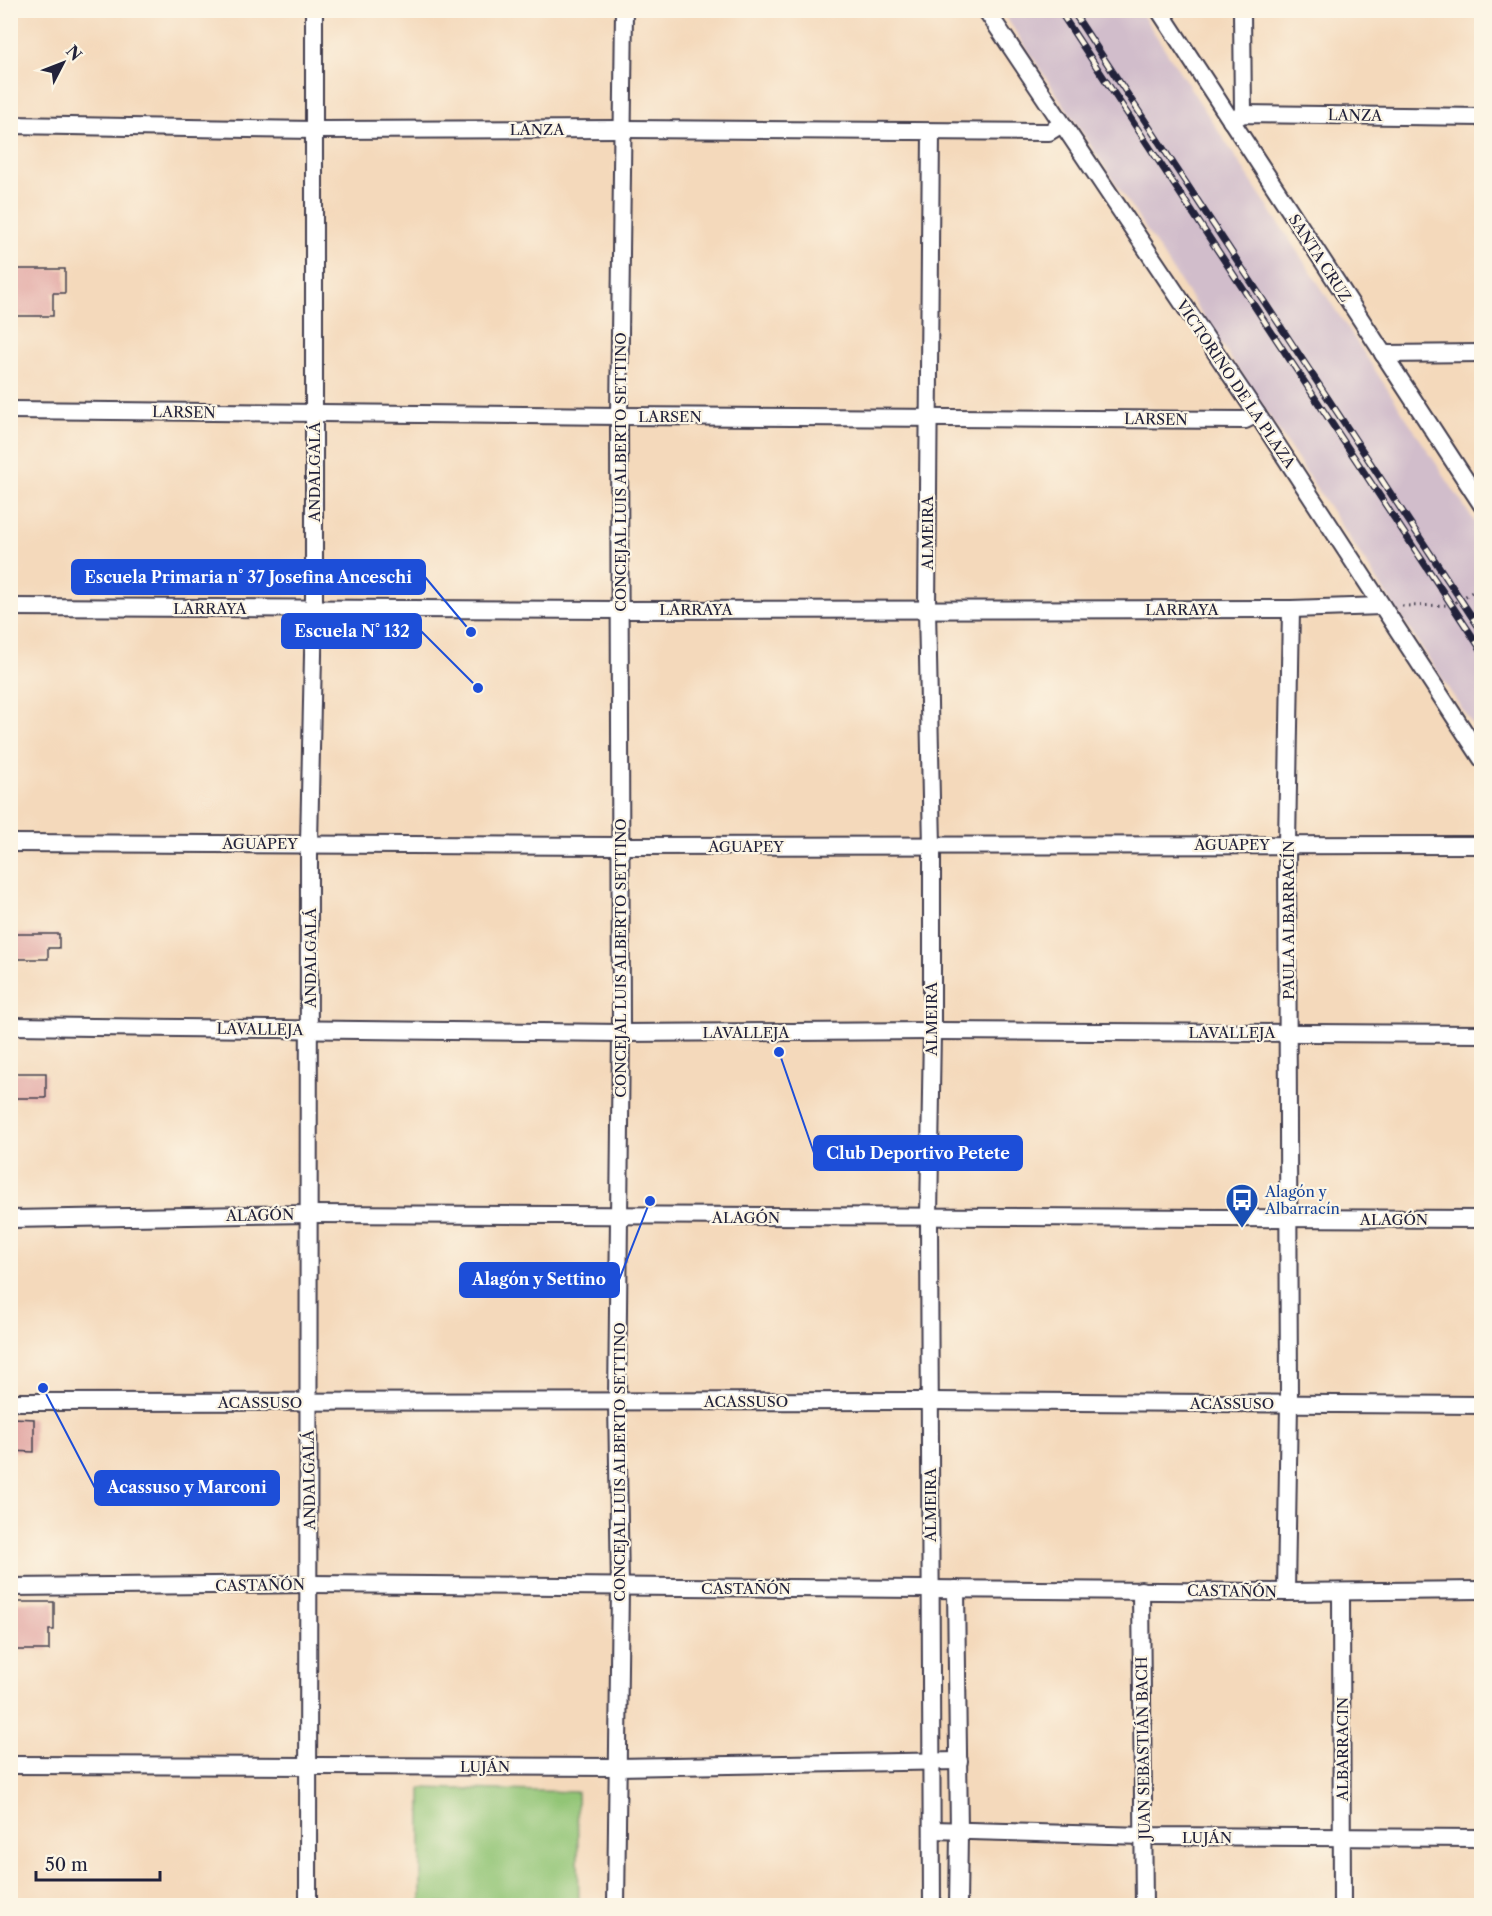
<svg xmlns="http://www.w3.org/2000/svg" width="1492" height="1916" font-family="'Libre Caslon Text',serif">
<rect width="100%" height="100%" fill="#fcf5e5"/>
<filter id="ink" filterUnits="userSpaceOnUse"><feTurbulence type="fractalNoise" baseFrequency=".0167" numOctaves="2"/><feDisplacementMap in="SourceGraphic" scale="12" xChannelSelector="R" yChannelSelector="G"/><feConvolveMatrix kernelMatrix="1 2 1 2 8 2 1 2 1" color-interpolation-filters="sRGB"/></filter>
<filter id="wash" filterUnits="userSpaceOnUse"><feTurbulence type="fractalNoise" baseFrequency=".008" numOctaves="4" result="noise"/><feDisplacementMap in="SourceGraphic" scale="24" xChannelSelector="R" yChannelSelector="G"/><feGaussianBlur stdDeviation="1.35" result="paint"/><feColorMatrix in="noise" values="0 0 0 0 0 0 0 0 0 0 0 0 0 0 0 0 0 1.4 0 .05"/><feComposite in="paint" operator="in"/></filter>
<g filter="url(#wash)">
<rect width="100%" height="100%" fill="#f4d9bb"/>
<!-- industrial -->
<path fill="#d1bdcb" d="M1002,11H1140L1481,532V738Z"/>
<!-- green -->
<path fill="#92c576" stroke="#5a7458" stroke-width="1.5" d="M421,1788L577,1792L579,1905L421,1904Z"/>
<g id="blocks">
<!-- building -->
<g fill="#e3a9a5">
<path d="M13,269H65V293H53V316H14Z"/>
<path d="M10,934H59V948H48V959H10Z"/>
<rect x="10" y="1073" width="36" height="25"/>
<path d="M13,1418L34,1419V1452L10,1451V1421Z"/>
<path d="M11,1602H54V1630H49V1650H11Z"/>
</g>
</g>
</g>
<g filter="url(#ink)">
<use href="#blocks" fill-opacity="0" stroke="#423d4e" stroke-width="1.5"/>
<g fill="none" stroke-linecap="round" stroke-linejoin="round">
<!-- minor casing -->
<g stroke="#423d4e" stroke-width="20">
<g id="minor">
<path d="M986,10L1257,414L1482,759"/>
<path d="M1159,10L1482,505"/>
<path d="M1242,10L1243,114"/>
<path d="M1231,121L1243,114L1482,117"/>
<path d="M10,125L315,130L624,129L1049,132L1062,124"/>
<path d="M931,132L927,609L932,846V1031L929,1217L932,1906"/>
<path d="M1383,354L1482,353"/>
<path d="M10,410L619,416L1245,420L1257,414"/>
<path d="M10,607L620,610L1291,609L1382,606"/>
<path d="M10,843L620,846L1482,845"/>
<path d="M10,1026L621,1033L932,1031L1482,1034"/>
<path d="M10,1219L310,1214L1482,1219"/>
<path d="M10,1402L929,1401L1482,1405"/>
<path d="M10,1587L310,1584L1286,1592L1482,1590"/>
<path d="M956,1589L959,1832L958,1906"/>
<path d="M1141,1590L1144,1906"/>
<path d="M1286,1592L1289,1403L1287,844L1291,609"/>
<path d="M1341,1592L1342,1906"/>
<path d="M10,1765L617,1767L959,1761"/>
<path d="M933,1830L1145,1836L1482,1838"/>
<path d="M308,1906L309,843L314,608V10"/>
<path d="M616,1906L620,1587L617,1402L621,1033L619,416L624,10"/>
</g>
</g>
<!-- path -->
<path stroke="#423d4e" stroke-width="3" stroke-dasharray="1.5 4.5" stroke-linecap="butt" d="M1402,606L1451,605L1482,586"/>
<!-- minor -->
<use href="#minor" stroke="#fff" stroke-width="16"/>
<!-- rail casing -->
<g stroke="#22223b" stroke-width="7">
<g id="rail">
<path d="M1059,10L1482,651"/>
<path d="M1072,10L1482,632"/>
</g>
</g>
<!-- rail -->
<use href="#rail" stroke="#fcf5e5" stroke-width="4.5" stroke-dasharray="14" stroke-linecap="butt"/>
</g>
</g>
<!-- icons -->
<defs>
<g id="bus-pin" transform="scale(1.725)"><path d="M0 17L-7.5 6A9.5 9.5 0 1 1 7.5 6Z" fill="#1a4fb4" stroke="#fcf5e5"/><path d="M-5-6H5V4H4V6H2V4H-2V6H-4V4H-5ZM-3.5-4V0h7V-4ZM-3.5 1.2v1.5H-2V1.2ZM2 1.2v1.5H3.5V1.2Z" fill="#fff"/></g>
</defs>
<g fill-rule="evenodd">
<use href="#bus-pin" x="1242" y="1200"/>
</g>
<g text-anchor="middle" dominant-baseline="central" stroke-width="4.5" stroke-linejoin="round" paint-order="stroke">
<!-- street labels -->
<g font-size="15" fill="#22223b" stroke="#fcf5e5">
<text transform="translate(1355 115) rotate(1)">LANZA</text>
<text x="537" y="129">LANZA</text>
<text transform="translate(1320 258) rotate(57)">SANTA CRUZ</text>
<text transform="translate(1236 384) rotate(56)">VICTORINO DE LA PLAZA</text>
<text transform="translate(184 412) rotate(1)">LARSEN</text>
<text x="670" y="416">LARSEN</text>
<text transform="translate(1156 419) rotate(1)">LARSEN</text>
<text transform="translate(314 472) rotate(-90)">ANDALGALÁ</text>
<text transform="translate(620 472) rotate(-90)">CONCEJAL LUIS ALBERTO SETTINO</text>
<text transform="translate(927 533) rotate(-90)">ALMEIRA</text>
<text x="210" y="608">LARRAYA</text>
<text x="696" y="609">LARRAYA</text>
<text x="1182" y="609">LARRAYA</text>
<text x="260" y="843">AGUAPEY</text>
<text x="1232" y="844">AGUAPEY</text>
<text x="746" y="846">AGUAPEY</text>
<text transform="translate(1288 920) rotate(-90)">PAULA ALBARRACÍN</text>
<text transform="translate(310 958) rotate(-90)">ANDALGALÁ</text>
<text transform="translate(620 958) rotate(-90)">CONCEJAL LUIS ALBERTO SETTINO</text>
<text transform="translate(931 1019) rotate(-90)">ALMEIRA</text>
<text transform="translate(260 1029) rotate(1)">LAVALLEJA</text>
<text x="746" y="1032">LAVALLEJA</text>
<text x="1232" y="1032">LAVALLEJA</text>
<text transform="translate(260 1215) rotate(-1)">ALAGÓN</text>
<text x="746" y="1217">ALAGÓN</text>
<text x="1394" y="1219">ALAGÓN</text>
<text x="746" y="1401">ACASSUSO</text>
<text x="260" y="1402">ACASSUSO</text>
<text x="1232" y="1403">ACASSUSO</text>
<text transform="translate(619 1462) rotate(-90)">CONCEJAL LUIS ALBERTO SETTINO</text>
<text transform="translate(309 1480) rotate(-91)">ANDALGALÁ</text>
<text transform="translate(930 1505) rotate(-90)">ALMEIRA</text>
<text transform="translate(260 1585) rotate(-1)">CASTAÑÓN</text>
<text x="746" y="1588">CASTAÑÓN</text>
<text transform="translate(1232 1591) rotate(1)">CASTAÑÓN</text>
<text transform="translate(1143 1748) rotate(-91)">JUAN SEBASTIÁN BACH</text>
<text transform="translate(1342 1749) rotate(-90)">ALBARRACIN</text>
<text x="485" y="1766">LUJÁN</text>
<text x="1207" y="1837">LUJÁN</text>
</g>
<!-- transit labels -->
<g font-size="15" fill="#164399" stroke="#fcf5e5" text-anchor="start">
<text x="1265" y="1191">Alagón y<tspan x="1265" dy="17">Albarracín</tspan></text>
</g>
</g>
<!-- callouts -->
<path fill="none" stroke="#1d4ed8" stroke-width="2" d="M471 632L425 577M478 688L421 631M779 1052L814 1153M650 1201L619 1280M43 1388L95 1488"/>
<g fill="#1d4ed8" stroke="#fcf5e5" stroke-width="2">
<circle cx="471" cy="632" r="6"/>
<circle cx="478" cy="688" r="6"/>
<circle cx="779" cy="1052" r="6"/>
<circle cx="650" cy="1201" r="6"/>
<circle cx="43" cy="1388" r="6"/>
</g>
<g fill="#1d4ed8" stroke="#1d4ed8" stroke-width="2">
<rect x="72" y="560" width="353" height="34" rx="6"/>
<rect x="282" y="614" width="139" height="34" rx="6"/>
<rect x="814" y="1136" width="208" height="34" rx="6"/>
<rect x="460" y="1263" width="159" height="34" rx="6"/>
<rect x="95" y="1471" width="184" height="34" rx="6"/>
</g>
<g font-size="16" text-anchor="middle" font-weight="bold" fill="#fff">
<text x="248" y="583">Escuela Primaria n° 37 Josefina Anceschi</text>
<text x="352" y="637">Escuela N° 132</text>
<text x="918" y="1159">Club Deportivo Petete</text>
<text x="539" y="1285">Alagón y Settino</text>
<text x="187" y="1493">Acassuso y Marconi</text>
</g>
<!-- margin -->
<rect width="1492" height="1916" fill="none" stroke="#fcf5e5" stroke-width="36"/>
<!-- north arrow -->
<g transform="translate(63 63) rotate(48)" stroke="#fcf5e5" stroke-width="4.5" paint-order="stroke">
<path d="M0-4.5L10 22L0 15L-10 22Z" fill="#22223b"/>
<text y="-9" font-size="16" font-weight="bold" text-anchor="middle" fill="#22223b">N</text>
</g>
<!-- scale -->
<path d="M36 1871v9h124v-9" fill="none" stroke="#22223b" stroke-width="3"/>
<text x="45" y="1871" font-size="18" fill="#22223b" stroke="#fcf5e5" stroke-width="4.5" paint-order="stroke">50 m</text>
</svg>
